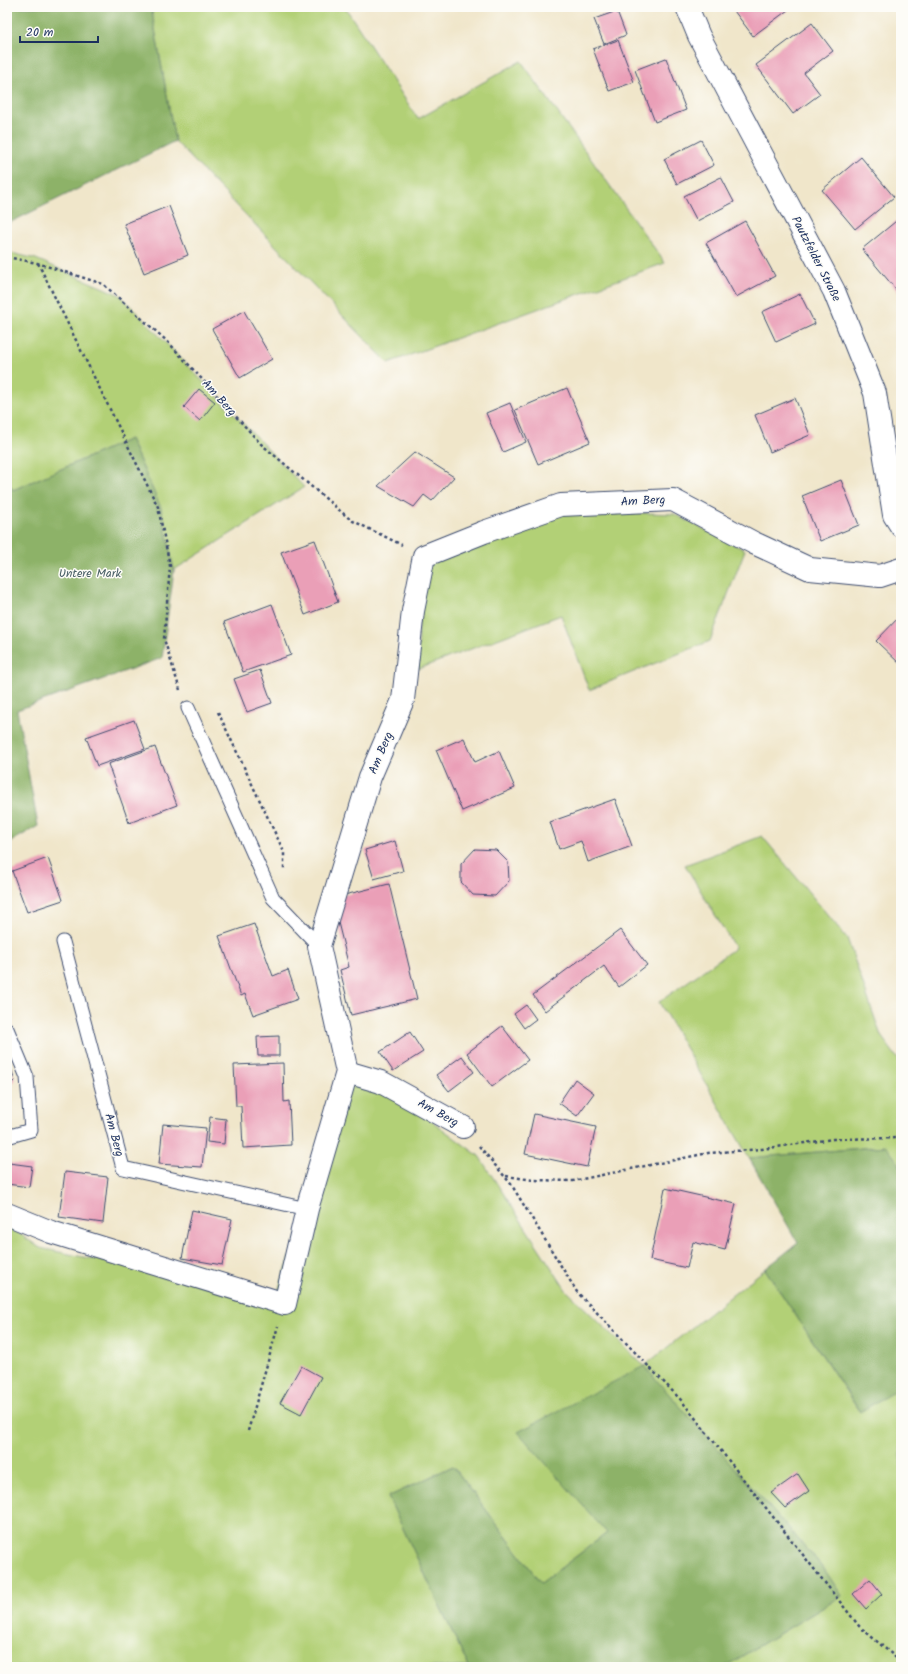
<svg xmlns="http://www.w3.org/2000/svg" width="908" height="1674" font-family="Kalam,sans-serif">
<rect width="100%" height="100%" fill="#fdfcf7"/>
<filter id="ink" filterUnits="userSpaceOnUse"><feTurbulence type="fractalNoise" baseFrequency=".025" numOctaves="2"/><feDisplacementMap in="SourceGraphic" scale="8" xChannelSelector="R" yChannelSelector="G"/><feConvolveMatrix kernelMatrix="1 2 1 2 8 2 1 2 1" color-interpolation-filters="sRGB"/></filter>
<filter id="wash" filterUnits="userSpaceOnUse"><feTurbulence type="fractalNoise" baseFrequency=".012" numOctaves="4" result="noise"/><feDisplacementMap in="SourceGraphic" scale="16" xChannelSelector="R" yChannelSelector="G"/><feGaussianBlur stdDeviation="0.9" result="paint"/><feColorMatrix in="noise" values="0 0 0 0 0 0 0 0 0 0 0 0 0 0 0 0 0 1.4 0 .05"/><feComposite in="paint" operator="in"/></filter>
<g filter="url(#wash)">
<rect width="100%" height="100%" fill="#f0e6ca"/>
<!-- green -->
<g fill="#b2d076" stroke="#66806a">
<path d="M151,7H345L418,119L521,61L665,263L388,363L175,141Z"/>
<path d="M7,252L36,259L120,295L304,487L174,570L161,508L130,439L13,490L7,480Z"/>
<path d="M562,510L674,514L745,550L710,641L589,690L561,615L418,669L420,567Z"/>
<path d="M762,836L847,938L881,1036L901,1063V1166L885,1146L749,1158L659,1002L735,948L685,865Z"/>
<path d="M349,1085L387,1088L479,1156L566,1290L644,1366L765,1269L859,1411L901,1387V1667H724L842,1596L822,1566L753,1489L607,1533L541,1583L453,1466L388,1497L469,1667H7V1225L40,1248L276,1297Z"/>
</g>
<!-- forest -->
<g fill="#8db267" stroke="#547062">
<path d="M7,7H151L175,141L7,224Z"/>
<path d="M130,439L161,508L174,570L162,658L17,710L38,826L7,844V480L13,490Z"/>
<path d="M886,1146L901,1166V1387L860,1412L765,1269L798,1243L749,1158Z"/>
<path d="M644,1366L822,1566L842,1596L724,1667H469L388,1497L453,1466L541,1583L607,1533L518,1432Z"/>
</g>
<g id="blocks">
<!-- building -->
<g fill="#ea9fb7">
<path d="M731,7H792L753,36Z"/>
<path d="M617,11L626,35L604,44L594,19Z"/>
<path d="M812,23L833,51L804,73L820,94L793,114L756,65Z"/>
<path d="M618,40L634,82L609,91L593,49Z"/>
<path d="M666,58L686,110L655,122L635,70Z"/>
<path d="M701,140L714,165L677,184L664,159Z"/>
<path d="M861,157L894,197L855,229L822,190Z"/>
<path d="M721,177L734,202L697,221L684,196Z"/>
<path d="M169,206L188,255L144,273L124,224Z"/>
<path d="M901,217V289L898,292L862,249Z"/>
<path d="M745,221L775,276L736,297L706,243Z"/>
<path d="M800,294L815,324L776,342L762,312Z"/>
<path d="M244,311L272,359L240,378L212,329Z"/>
<path d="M567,388L590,442L538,464L515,410Z"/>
<path d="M199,389L215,402L200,421L184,407Z"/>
<path d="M795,398L810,435L770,452L755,415Z"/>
<path d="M510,403L526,442L503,452L486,413Z"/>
<path d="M415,452L454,477L432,501L424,495L414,507L378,486Z"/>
<path d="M841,480L859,525L820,541L802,496Z"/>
<path d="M315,540L338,602L305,615L281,552Z"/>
<path d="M272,604L291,655L243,672L224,622Z"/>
<path d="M901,615V665L876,641Z"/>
<path d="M260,670L272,703L247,712L234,679Z"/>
<path d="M134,720L145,749L97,766L86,737Z"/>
<path d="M464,738L475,762L499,751L515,788L462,811L436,750Z"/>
<path d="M155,747L177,805L129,823L108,764Z"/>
<path d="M615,799L632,846L588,862L581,841L559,849L550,822Z"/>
<path d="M395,841L403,871L374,879L365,850Z"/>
<path d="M475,849L496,850L508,862L509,881L495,896L473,895L461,882V864Z"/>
<path d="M48,858L63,900L27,912L12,871Z"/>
<path d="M389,884L417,999L351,1015L340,970L349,967L332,898Z"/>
<path d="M254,924L273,976L288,970L298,999L253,1015L245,994L241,996L219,936Z"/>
<path d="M620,930L647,965L619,987L604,966L545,1011L533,995Z"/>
<path d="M526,1005L536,1019L524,1028L514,1014Z"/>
<path d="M502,1026L528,1060L492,1087L467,1053Z"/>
<path d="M410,1032L423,1052L393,1071L380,1052Z"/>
<path d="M279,1036V1056H258L257,1037Z"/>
<path d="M7,1055L15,1081L7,1084Z"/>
<path d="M462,1056L474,1072L449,1091L436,1075Z"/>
<path d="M283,1063L284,1102L289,1101L291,1145L243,1148L241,1106H236L234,1065Z"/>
<path d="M575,1079L594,1093L577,1116L559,1103Z"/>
<path d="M534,1114L596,1127L587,1167L525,1154Z"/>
<path d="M210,1117L226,1119L224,1144L207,1142Z"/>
<path d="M163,1124L206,1128L202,1167L159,1164Z"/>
<path d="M9,1163L32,1166L29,1187L7,1184Z"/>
<path d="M65,1172L108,1177L103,1223L59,1217Z"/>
<path d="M665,1188L736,1204L725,1250L693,1242L687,1268L650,1260Z"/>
<path d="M192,1210L232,1219L222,1265L182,1258Z"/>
<path d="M301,1366L321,1377L301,1414L280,1403Z"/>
<path d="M798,1474L809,1491L785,1508L771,1493Z"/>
<path d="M870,1579L882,1594L866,1609L853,1594Z"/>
</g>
</g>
</g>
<g filter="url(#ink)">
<use href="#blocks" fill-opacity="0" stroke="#3b4a6e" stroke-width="1"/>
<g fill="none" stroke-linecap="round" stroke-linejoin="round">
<!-- service casing -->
<g stroke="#3b4a6e" stroke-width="15">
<g id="service">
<path d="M188,708L273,898L319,946"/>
<path d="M63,942L123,1168L307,1209"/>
<path d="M7,1029L27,1077L31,1130L7,1137"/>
</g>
</g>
<!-- minor casing -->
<g stroke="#3b4a6e" stroke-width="24">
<g id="minor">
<path d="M347,1072L381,1082L463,1127"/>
<path d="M7,1214L51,1232L285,1304L307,1209L347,1072L319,946L370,777L403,700L413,611L424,556L484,532L561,505L673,500L754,543L810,569L880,576L901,569"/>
</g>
</g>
<!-- tertiary casing -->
<g stroke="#3b4a6e" stroke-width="24">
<path id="tertiary" d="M687,7L699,36L834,291L875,393L894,515L901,526"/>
</g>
<!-- path -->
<g stroke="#3b4a6e" stroke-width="2.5" stroke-dasharray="3 3" stroke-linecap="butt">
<path d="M7,257L37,263L103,284L169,343L261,444L351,520L402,545"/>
<path d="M38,263L158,507L170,566L164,639L180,690"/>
<path d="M218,712L284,852V871"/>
<path d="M479,1146L511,1184L577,1292L681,1400L859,1626L901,1662"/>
<path d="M506,1176L533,1180L573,1181L708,1153L762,1149L833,1139L901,1138"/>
<path d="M248,1431L278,1326"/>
</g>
<!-- service -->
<use href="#service" stroke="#fff" stroke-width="13"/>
<!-- minor -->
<use href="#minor" stroke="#fff" stroke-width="22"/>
<!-- tertiary -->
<use href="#tertiary" stroke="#fff" stroke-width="22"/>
</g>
</g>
<g text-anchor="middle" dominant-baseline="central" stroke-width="3" stroke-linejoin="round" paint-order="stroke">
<!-- street labels -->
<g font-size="12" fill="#1b2f5e" stroke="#fdfcf7">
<text transform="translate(816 259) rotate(63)">Pautzfelder Straße</text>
<text transform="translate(219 398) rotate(48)">Am Berg</text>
<text transform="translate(643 501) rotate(-3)">Am Berg</text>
<text transform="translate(381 753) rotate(-67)">Am Berg</text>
<text transform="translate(438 1113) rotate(29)">Am Berg</text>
<text transform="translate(114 1135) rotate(75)">Am Berg</text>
</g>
<!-- park labels -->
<g font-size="12" fill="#485f65" stroke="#fdfcf7">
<text x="90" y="573">Untere Mark</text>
</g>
</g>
<!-- margin -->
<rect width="908" height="1674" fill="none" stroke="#fdfcf7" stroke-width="24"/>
<!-- scale -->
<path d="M20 36v6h78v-6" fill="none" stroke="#1b2f5e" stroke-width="2"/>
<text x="26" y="36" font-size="12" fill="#1b2f5e" stroke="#fdfcf7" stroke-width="3" paint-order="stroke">20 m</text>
</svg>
